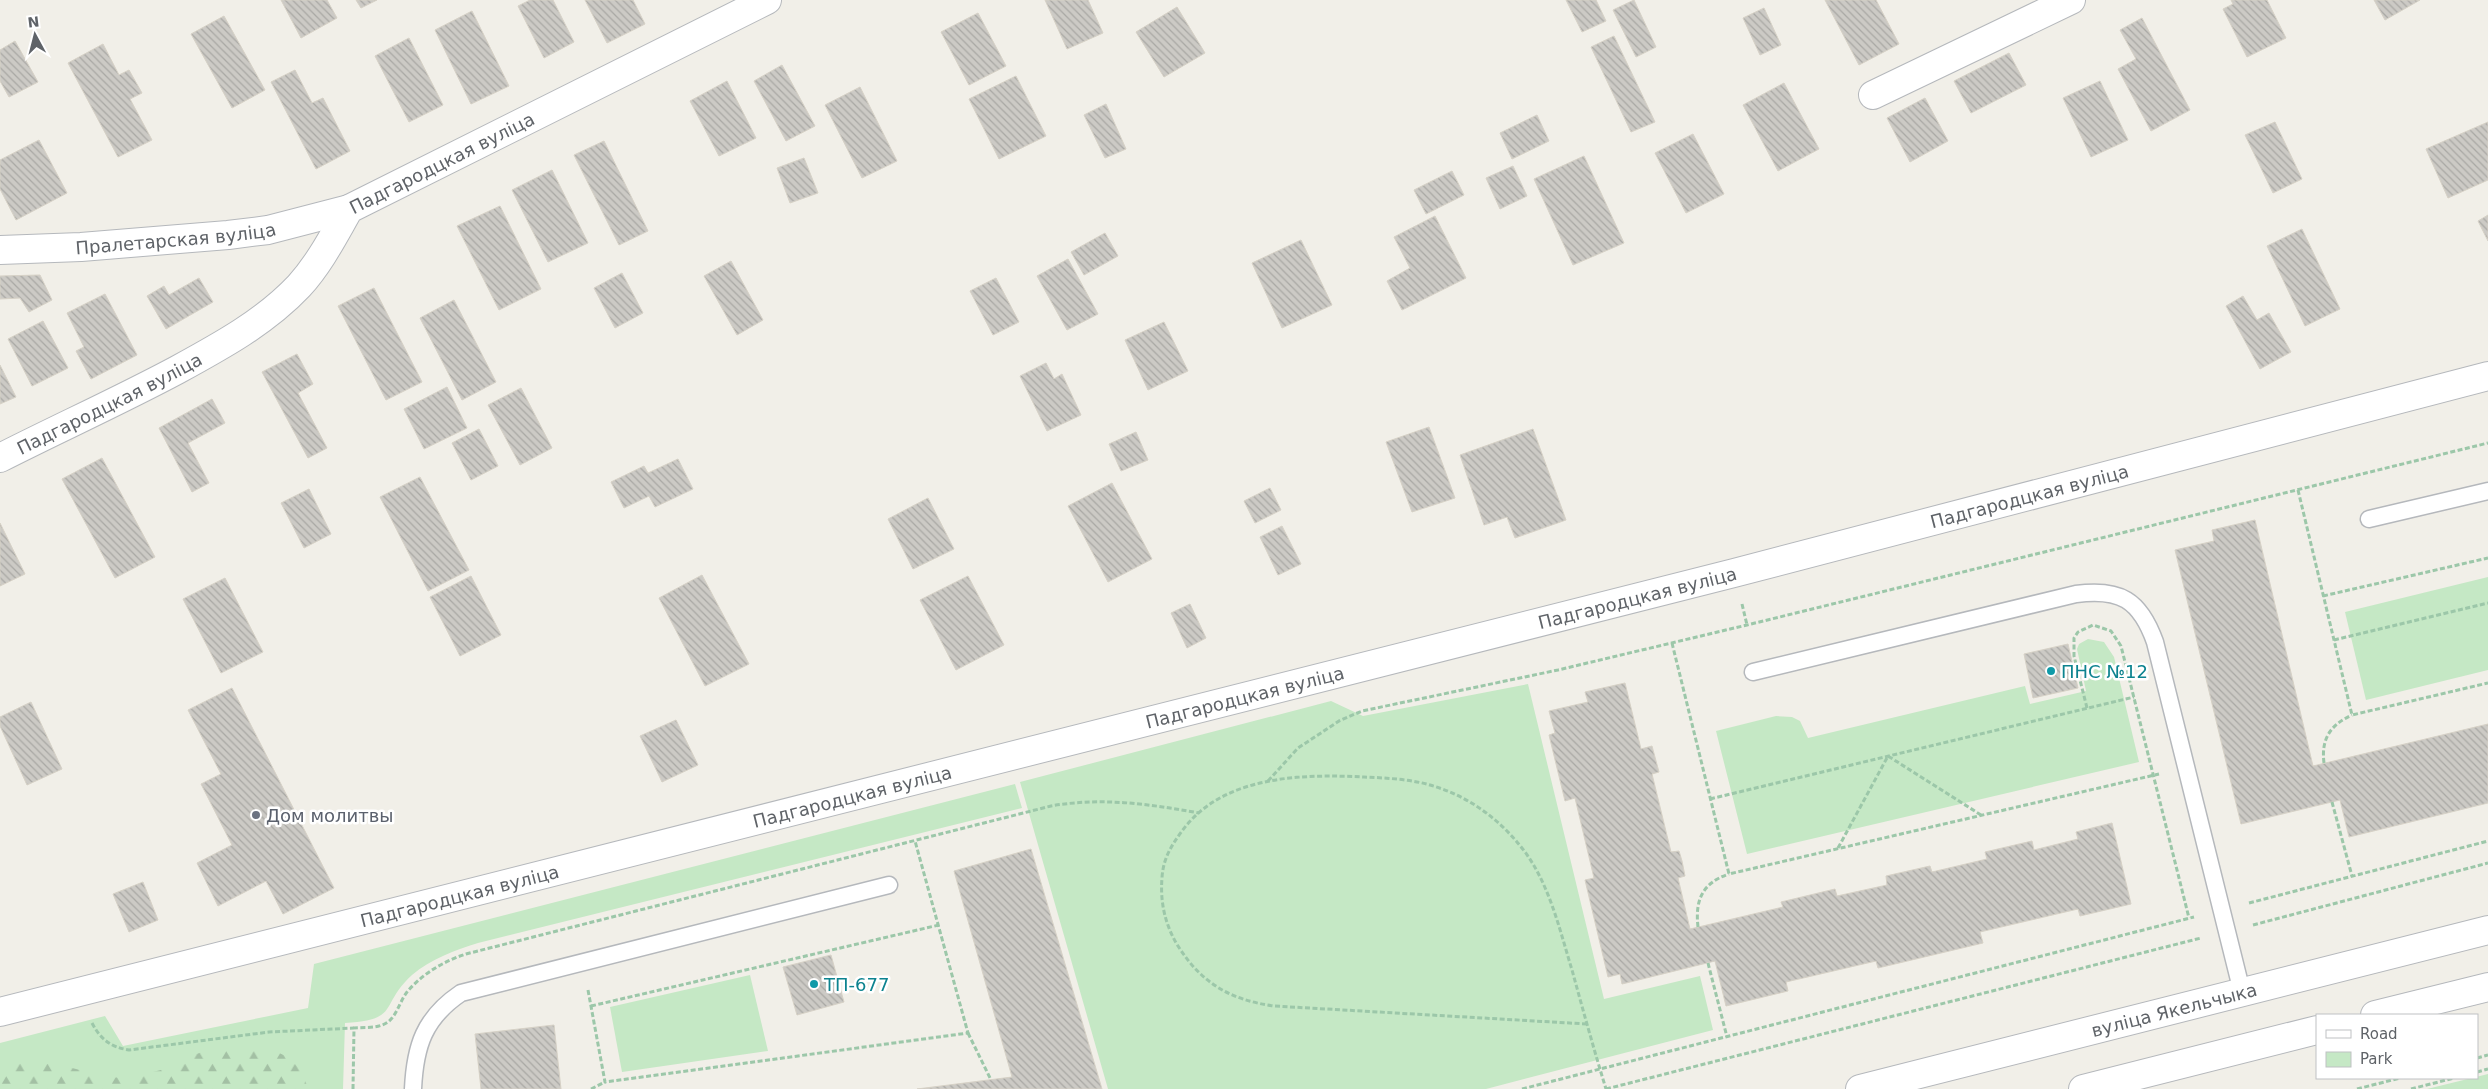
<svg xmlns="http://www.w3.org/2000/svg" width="2488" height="1089" font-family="'DejaVu Sans',sans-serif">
<defs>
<pattern id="forest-firs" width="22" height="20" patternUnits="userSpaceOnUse" patternTransform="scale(1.25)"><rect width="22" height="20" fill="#c5e8c5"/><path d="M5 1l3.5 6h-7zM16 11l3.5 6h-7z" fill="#a3c0a4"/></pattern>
<pattern id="building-back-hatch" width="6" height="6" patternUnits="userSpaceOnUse" patternTransform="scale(1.25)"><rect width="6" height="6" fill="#cccac5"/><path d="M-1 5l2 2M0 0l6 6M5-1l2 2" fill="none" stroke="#a9a8a4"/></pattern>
</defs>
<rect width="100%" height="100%" fill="#f1efe8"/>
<!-- green -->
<g fill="#c5e8c5">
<path d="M2488,577V670L2366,700L2345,612Z"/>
<path d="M2088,639L2104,642L2114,657L2139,762L1747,854L1716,731L1776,716L1792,717L1800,721L1808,738L2025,686L2030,704L2086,691L2077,649L2079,644Z"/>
<path d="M1528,684L1604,999L1700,976L1713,1030L1486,1089H1108L1020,782L1331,701L1363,716Z"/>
<path d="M1015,784L1022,808L478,943C455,950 431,959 412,975C379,1005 401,1020 345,1023L343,1089H0V1043L105,1016L123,1046L308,1008L314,964Z"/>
<path d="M750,975L768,1051L622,1072L610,1007Z"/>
<path d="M2488,1074V1089H2427Z"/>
</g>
<!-- forest -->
<path fill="url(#forest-firs)" d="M230,1048C267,1048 296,1047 308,1089H0V1059L60,1065L108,1077L128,1078L165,1069L185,1058L208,1050Z"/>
<!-- building -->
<g fill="url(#building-back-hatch)" stroke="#d6d1c6">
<path d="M281,0H327L337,18L301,38Z"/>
<path d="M356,0H377L361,8Z"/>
<path d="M530,0H553L574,42L544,58L518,6Z"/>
<path d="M585,0H633L645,24L607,43Z"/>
<path d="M1045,0H1088L1103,33L1067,49Z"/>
<path d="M1566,0H1596L1606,21L1582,32Z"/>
<path d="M1634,0L1656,47L1636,57L1613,10Z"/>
<path d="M1825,0H1876L1899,44L1859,65Z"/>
<path d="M2231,0H2267L2286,38L2247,57L2223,9L2233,4Z"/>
<path d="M2374,0H2420L2385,20Z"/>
<path d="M1177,7L1205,53L1164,77L1136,32Z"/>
<path d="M1764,8L1781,45L1760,55L1743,18Z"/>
<path d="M472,11L509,86L471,104L435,30Z"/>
<path d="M978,13L1006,66L969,85L941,32Z"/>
<path d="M224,16L265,90L232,108L191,34Z"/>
<path d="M2142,18L2190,110L2151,131L2118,69L2136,59L2120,30Z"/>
<path d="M1614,36L1655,122L1631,132L1591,47Z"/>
<path d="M409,38L443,105L409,122L375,56Z"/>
<path d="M15,41L38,82L9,97L0,81V50Z"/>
<path d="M103,44L119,75L129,70L142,93L130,99L152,140L118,157L68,63Z"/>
<path d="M2009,53L2026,85L1971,113L1954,81Z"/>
<path d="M782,65L815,126L786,141L754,81Z"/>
<path d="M295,70L312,103L323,98L350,151L316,169L271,82Z"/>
<path d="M1016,76L1046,136L999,159L969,99Z"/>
<path d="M727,81L756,138L719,156L690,101Z"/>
<path d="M2100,81L2128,140L2091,157L2063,98Z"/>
<path d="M1784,83L1819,149L1778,171L1743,105Z"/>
<path d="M860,87L897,161L862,178L825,105Z"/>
<path d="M1925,98L1948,141L1910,162L1887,118Z"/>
<path d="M1106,104L1126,149L1105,158L1084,115Z"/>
<path d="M1537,115L1549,141L1512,159L1500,133Z"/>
<path d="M2275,122L2302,179L2273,193L2245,135Z"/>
<path d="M2488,122V180L2448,198L2426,149Z"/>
<path d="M1693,134L1724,194L1686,213L1655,153Z"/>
<path d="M39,140L67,193L16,220L0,189V160Z"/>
<path d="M604,141L648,231L619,245L574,155Z"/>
<path d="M1584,156L1624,243L1573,265L1534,179Z"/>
<path d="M804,158L818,193L790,203L777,168Z"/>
<path d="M1513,166L1527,196L1500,209L1486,178Z"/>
<path d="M552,170L588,243L548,262L512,190Z"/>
<path d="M1452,171L1464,195L1426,214L1414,190Z"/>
<path d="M500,206L541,289L499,310L457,226Z"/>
<path d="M2488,215V241L2478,221Z"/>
<path d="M1435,216L1466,278L1402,310L1387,281L1410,268L1394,237Z"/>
<path d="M2302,229L2340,309L2305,326L2267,246Z"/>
<path d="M1105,233L1118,256L1084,275L1071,252Z"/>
<path d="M1301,240L1332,305L1282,328L1252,263Z"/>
<path d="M1068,259L1098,314L1067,330L1037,276Z"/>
<path d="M731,261L763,320L737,335L704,276Z"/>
<path d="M622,273L643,313L615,328L594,288Z"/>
<path d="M40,275L52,300L29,312L20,298L0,299V276Z"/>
<path d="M199,278L213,302L166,329L147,296L164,286L169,295Z"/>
<path d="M996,278L1019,322L993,335L970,291Z"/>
<path d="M374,288L422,382L386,400L338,306Z"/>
<path d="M105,294L137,355L91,379L76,351L84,347L67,313Z"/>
<path d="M2243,296L2257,320L2269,313L2291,352L2260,369L2226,306Z"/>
<path d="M454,300L496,382L462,400L420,318Z"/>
<path d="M43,321L68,368L32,386L8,339Z"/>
<path d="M1164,322L1188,371L1148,390L1125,340Z"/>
<path d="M297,354L313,384L298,393L327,448L308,458L262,372Z"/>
<path d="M1046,363L1054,379L1062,374L1081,415L1047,431L1020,376Z"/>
<path d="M0,365L16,397L0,404Z"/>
<path d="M447,387L467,428L424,449L404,409Z"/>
<path d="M521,388L552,448L520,465L488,405Z"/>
<path d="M212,399L225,423L188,443L209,483L192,492L159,428Z"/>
<path d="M1429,427L1455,498L1412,512L1386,442Z"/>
<path d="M479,429L498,466L471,480L452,443Z"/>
<path d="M1533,429L1566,520L1515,538L1507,517L1484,525L1460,455Z"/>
<path d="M1136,432L1148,460L1121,471L1109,444Z"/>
<path d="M102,458L155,557L115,578L62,479Z"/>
<path d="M678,459L693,489L655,507L649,496L624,508L611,482L644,466L648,473Z"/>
<path d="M420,477L469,570L428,591L380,497Z"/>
<path d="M1112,483L1152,559L1108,582L1068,506Z"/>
<path d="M1270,488L1281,510L1255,523L1244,501Z"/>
<path d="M309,489L331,534L304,548L281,503Z"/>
<path d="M928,498L954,549L913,569L888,519Z"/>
<path d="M2255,520L2313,766L2488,724V803L2349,837L2340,800L2241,824L2175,550L2214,541L2212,530Z"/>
<path d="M0,523L25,574L0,586Z"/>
<path d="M1282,526L1301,564L1278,575L1260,537Z"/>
<path d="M702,575L749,664L705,686L659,598Z"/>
<path d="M471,576L501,635L460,656L430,597Z"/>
<path d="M968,576L1004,645L956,670L920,600Z"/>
<path d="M225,578L263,652L221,673L183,599Z"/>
<path d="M1190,604L1206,638L1187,648L1171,613Z"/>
<path d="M2068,644L2078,688L2033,698L2024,654Z"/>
<path d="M1625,683L1641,749L1652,746L1659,772L1652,774L1671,852L1679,851L1682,861L1685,876L1678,878L1690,929L1783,907L1781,902L1835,889L1837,896L1887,885L1886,876L1930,866L1932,872L1987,859L1985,852L2032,841L2034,850L2078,839L2076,832L2112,823L2131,904L2080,916L2078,909L1980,932L1983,943L1878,968L1876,961L1786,982L1788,991L1726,1006L1715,961L1622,984L1620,974L1608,977L1585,880L1594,878L1575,798L1565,801L1549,735L1555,733L1549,711L1588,702L1585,692Z"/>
<path d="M232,688L334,888L283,914L266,881L218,906L197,863L232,845L201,784L221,774L188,710Z"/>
<path d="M31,702L62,769L27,785L0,726V717Z"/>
<path d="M676,720L698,765L662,782L640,736Z"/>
<path d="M1031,849L1102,1089H917L1012,1077L954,871Z"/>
<path d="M143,882L158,920L129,932L113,894Z"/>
<path d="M831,955L844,1002L797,1015L783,967Z"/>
<path d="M554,1025L561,1089H481L475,1034Z"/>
</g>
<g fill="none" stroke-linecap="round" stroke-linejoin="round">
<!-- service casing -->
<g stroke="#b5b8bc" stroke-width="19">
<g id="service">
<path d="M2369,519L2488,491"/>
<path d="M1753,672L2076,594C2120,588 2140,600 2155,642L2242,992"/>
<path d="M413,1089C415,1046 424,1018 461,993L889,885"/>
</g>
</g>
<!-- minor casing -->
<g stroke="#b5b8bc" stroke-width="30">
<g id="minor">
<path d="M1873,95L2071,0"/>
<path id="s1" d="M0,250L81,247L228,235L268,230L349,209"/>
<path id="s2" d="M0,458C59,428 119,401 177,370C221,346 265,322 299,286C320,263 334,235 349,209L767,0"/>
<path id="s3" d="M0,1012L1734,573L2488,376"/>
<path d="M2375,1015L2488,987"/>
<path id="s4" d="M1860,1089L2488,930"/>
<path d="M2083,1089L2317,1030"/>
</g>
</g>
<!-- path -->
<g stroke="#9cc7a9" stroke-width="3" stroke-dasharray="5 2.5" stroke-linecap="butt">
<path d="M2298,490L2352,715L2488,683"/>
<path d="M2323,596L2488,558"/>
<path d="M1742,604L1747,625"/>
<path d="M2334,640L2488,603"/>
<path d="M1672,643L1729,874L2159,774"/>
<path d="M2087,708L2074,656V638L2078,632L2093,625L2111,631L2121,646L2189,918"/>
<path d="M2324,763C2321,739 2330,725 2352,715"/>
<path d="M1268,781L1298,748L1339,721L1362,711L1558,670L1747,625L2488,443"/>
<path d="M1710,799L2134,697"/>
<path d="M2332,802L2352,876"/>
<path d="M1838,848L1888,756L1981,815"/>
<path d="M2249,903L2488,841"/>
<path d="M2253,925L2488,863"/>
<path d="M1698,927C1695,900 1702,883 1729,874"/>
<path d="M1708,963L1727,1037"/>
<path d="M588,990L605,1082L968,1033L915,841"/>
<path d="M591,1006L939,925"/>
<path d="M92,1023C101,1040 111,1047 129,1050L269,1032L354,1028"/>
<path d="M1587,1024L1274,1006C1231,1000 1202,984 1178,946C1165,925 1160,902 1162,878C1163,859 1171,846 1182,831C1223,775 1302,774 1364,777C1386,778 1409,779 1430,785C1469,796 1501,820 1525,852C1550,886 1560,931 1572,970C1583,1010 1594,1050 1606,1089"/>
<path d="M968,1033L991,1080"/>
<path d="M2477,1058L2488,1055"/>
<path d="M2477,1072L2488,1069"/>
<path d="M353,1089L354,1028C365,1027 378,1029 388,1022C397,1015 400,1001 407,992C422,974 444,961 466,954L1051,806C1102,797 1149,804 1199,813"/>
<path d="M591,1089L605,1082"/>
<path d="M1522,1089L2194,917"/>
<path d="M1606,1089L2201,938"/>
<path d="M2357,1089L2400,1078"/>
<path d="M2411,1089L2454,1078"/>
</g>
<!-- service -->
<use href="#service" stroke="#fff" stroke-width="16"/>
<!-- minor -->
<use href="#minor" stroke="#fff" stroke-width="28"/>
</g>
<!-- markers -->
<g fill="#0f9aa8" stroke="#fff" stroke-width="2">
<circle cx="2051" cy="671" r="5"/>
<circle cx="814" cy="984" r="5"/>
</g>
<circle fill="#6b7280" stroke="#fff" stroke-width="2" cx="256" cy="815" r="5"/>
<g text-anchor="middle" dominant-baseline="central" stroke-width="5" stroke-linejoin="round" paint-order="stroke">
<!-- street labels -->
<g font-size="18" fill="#5f6368" stroke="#fff">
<text stroke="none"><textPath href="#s2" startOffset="542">Падгародцкая вуліца</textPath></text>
<text stroke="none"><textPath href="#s1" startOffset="176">Пралетарская вуліца</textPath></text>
<text stroke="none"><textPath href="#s2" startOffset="122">Падгародцкая вуліца</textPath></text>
<text stroke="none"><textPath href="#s3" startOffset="2094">Падгародцкая вуліца</textPath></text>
<text stroke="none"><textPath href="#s3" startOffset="1689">Падгародцкая вуліца</textPath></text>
<text stroke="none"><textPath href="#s3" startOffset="1284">Падгародцкая вуліца</textPath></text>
<text stroke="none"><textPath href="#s3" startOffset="879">Падгародцкая вуліца</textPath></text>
<text stroke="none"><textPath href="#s3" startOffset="474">Падгародцкая вуліца</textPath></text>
<text stroke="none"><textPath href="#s4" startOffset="324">вуліца Якельчыка</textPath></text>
</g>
<!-- culture labels -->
<g font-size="18" fill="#0d838f" stroke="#fff" text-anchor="start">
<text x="2061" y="671">ПНС №12</text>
<text x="824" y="984">ТП-677</text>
</g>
<!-- worship labels -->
<g font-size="18" fill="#5b616d" stroke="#fff" text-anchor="start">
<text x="266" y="815">Дом молитвы</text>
</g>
</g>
<!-- legend -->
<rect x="2316" y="1014" width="162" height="65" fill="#ffffff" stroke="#bfc1c3"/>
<rect x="2326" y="1030" width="25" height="8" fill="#ffffff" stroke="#bfc1c3"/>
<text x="2360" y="1039" font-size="15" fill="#5f6368">Road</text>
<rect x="2326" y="1052" width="25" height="15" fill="#c5e8c5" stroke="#bfc1c3"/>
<text x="2360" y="1064" font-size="15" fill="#5f6368">Park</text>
<!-- north arrow -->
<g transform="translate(35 35) rotate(353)" stroke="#ffffff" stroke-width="4" paint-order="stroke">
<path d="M0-4L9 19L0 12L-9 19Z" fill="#5f6368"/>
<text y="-8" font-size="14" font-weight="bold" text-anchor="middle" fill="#5f6368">N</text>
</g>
</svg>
